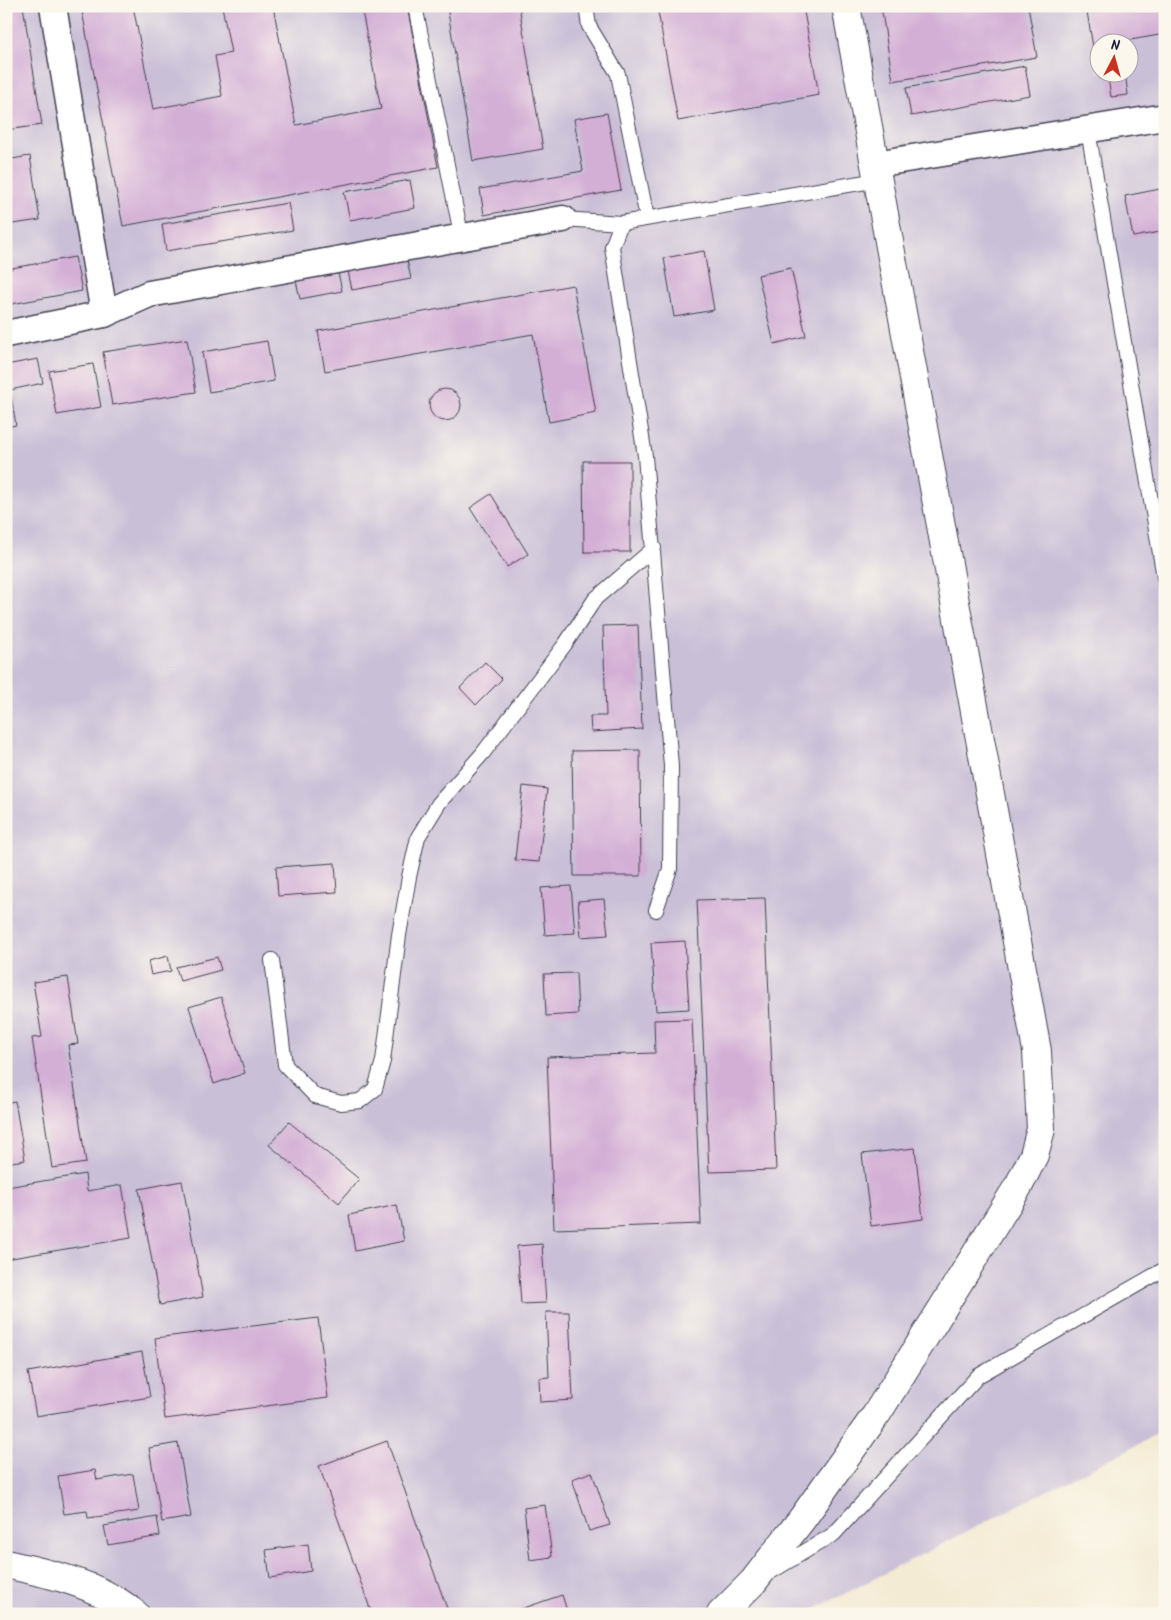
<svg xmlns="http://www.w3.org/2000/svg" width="1171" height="1620" font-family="Kalam,sans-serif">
<rect width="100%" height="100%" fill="#fbf7ec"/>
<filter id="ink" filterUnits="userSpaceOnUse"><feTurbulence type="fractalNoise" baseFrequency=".02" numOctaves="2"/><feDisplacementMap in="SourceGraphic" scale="10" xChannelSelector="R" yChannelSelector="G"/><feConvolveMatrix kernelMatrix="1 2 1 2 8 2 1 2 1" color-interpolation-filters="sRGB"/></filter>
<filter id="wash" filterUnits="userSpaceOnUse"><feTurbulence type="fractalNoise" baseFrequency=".0096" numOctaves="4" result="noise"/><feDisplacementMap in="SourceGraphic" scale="20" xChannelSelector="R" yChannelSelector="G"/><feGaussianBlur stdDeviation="1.12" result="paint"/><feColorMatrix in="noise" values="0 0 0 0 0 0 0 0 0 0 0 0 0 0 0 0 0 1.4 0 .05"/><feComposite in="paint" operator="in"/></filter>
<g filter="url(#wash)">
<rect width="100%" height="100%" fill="#f4ebd4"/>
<!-- industrial -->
<path fill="#c9bfd7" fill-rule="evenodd" d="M6,6H1165V1431L805,1614H31L6,1610ZM1098,42H1128V72H1098Z"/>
<!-- pier -->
<path fill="#f4ebd4" d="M1165,1431V1558L1056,1614H805Z"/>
<g id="blocks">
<!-- building -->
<g fill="#d3afd6">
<path d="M6,6H23L42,125L6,130Z"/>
<path d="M81,6H133L153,109L222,96L215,56L231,53L222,6H273L296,125L381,109L361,6H407L438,167L123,226Z"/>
<path d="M447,6H519L543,149L473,161Z"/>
<path d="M657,6H803L819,95L678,121Z"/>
<path d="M881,6H1028L1037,57L893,81Z"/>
<path d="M1086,6H1165V34L1119,42H1098V46L1093,47Z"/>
<path d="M1025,66L1030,95L911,116L906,88Z"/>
<path d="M1107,72H1125L1128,95L1111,97Z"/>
<path d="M607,113L621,190L484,215L480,189L583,171L574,119Z"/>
<path d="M30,156L40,220L6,225V160Z"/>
<path d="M410,180L415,208L350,220L344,192Z"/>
<path d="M1165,188V231L1133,237L1125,196Z"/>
<path d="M288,203L293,230L166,251L162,224Z"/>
<path d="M704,251L714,310L674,317L664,258Z"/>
<path d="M406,255L411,279L352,290L347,266Z"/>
<path d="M75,257L82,291L6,305V269Z"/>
<path d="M337,268L342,291L300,299L295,276Z"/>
<path d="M791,268L806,336L774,344L758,275Z"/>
<path d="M573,285L596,413L549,422L533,334L325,371L318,331Z"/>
<path d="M187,339L196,392L112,405L103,352Z"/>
<path d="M267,341L274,381L209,392L202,352Z"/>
<path d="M38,359L43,383L10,390L16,425L6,427V365Z"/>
<path d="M93,364L101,407L57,415L49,371Z"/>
<circle cx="445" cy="405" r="16"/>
<path d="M583,461H630V552H584Z"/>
<path d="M491,494L528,554L507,567L470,508Z"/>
<path d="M638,625L642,729L591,732L590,716H606L603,626Z"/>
<path d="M485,662L502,679L476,705L460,688Z"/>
<path d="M640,750L641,876H574L572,751Z"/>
<path d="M523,786L547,789L539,862L515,860Z"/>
<path d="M335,863L337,892L278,896L276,867Z"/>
<path d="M571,886L575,933L545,935L541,888Z"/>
<path d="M765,898L776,1170L709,1172L697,900Z"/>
<path d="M604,899L608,935L581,937L578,901Z"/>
<path d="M685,941L689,1009L656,1011L651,943Z"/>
<path d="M168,956L171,971L151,975L148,961Z"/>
<path d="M217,957L221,970L180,981L176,967Z"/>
<path d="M576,973L578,1014L546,1016L544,974Z"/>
<path d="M68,977L78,1044L68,1045L86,1163L52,1168L32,1038L42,1037L33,982Z"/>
<path d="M221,997L245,1073L214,1084L189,1007Z"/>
<path d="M692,1019L701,1224L554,1229L547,1057L655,1053L654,1020Z"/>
<path d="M15,1101L25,1160L6,1163V1103Z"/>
<path d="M289,1122L359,1179L339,1203L269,1145Z"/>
<path d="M915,1148L923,1219L871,1226L862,1154Z"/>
<path d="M85,1174L87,1191L122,1185L131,1238L6,1259V1225L13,1224L7,1187Z"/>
<path d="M182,1181L203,1297L160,1305L139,1189Z"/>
<path d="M397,1205L404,1241L355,1251L349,1215Z"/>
<path d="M542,1244L546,1303L521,1304L517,1246Z"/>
<path d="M546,1312H569L573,1400L540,1402L539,1378L549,1377Z"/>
<path d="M318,1318L328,1398L165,1419L155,1338Z"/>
<path d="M142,1352L150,1397L36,1416L28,1372Z"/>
<path d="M387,1441L449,1614H372L319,1466Z"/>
<path d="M178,1443L191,1517L162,1522L149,1448Z"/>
<path d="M95,1470L97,1480L133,1474L139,1511L88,1518L87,1511L64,1514L58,1476Z"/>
<path d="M592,1472L610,1525L589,1531L572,1479Z"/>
<path d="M545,1505L552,1557L530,1560L524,1508Z"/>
<path d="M157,1517L160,1536L108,1545L104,1526Z"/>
<path d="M308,1544L311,1571L270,1578L266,1550Z"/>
<path d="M562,1595L568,1614H523L521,1609Z"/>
</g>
</g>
</g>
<g filter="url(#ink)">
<use href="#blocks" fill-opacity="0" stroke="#424052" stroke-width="1"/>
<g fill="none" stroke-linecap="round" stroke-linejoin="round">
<!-- service casing -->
<g stroke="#424052" stroke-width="16">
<g id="service">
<path d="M415,6L459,224L463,237"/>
<path d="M586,6L589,26L618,74L647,218"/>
<path d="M1088,130L1165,583"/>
<path d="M563,219L621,223L878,180"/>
<path d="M621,223L612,247L645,456L671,766L670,869L656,910"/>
<path d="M272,960L285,1065L315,1096L341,1103L360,1101L375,1089L383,1061L399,935L409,877L418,837L439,803L483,753L566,643L595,599L654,548"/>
<path d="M769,1573L834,1534L978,1376L1165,1269"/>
</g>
</g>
<!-- minor casing -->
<g stroke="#424052" stroke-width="29">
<g id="minor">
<path d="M53,6L104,314"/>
<path d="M875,164L1165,117"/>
<path d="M6,334L104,314L149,294L563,219"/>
</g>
</g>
<!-- tertiary casing -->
<g stroke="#424052" stroke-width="30">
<g id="tertiary">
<path d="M6,1564C42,1572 80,1580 113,1599C121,1603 128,1609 135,1614"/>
<path d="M721,1614L753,1582L802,1519L876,1415L1019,1185L1034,1155L1041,1129L1037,1051L846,6"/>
</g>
</g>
<!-- service -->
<use href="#service" stroke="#fff" stroke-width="14"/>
<!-- minor -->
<use href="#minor" stroke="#fff" stroke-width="26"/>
<!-- tertiary -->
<use href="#tertiary" stroke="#fff" stroke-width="28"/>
</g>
</g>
<!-- margin -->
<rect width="1171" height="1620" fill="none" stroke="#fbf7ec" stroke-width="25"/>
<!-- north arrow -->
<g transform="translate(1114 58) rotate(6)"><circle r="24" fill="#fbf7ec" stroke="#a4a2a5"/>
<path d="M0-4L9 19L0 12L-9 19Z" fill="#c8321e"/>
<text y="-8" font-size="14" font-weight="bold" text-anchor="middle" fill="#22223b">N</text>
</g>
</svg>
